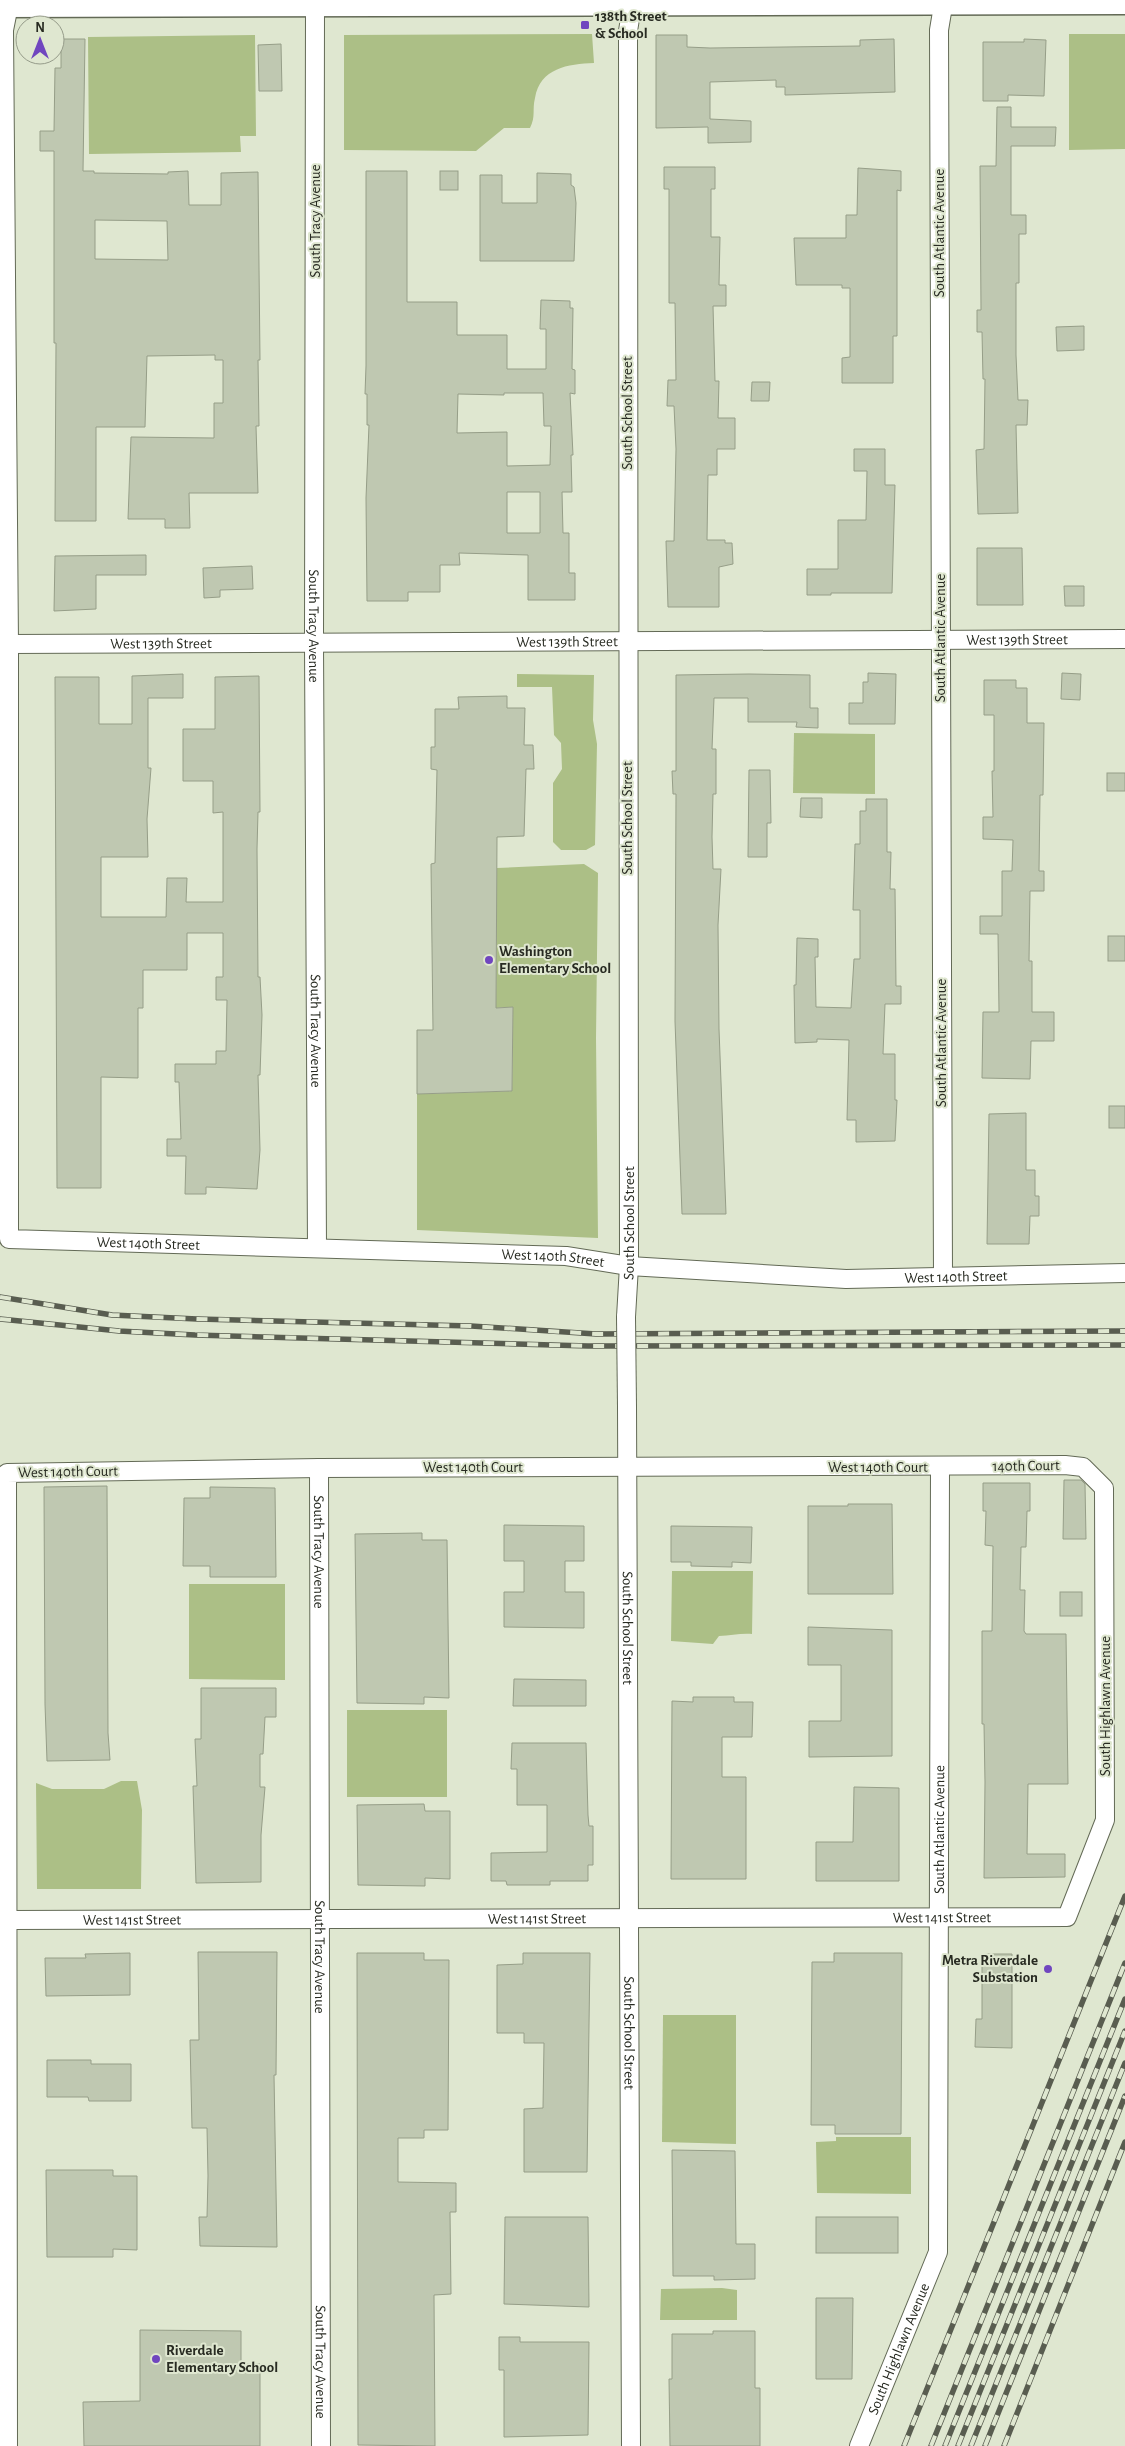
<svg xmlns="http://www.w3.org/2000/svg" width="1125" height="2446" font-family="'Alegreya Sans',sans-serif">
<rect width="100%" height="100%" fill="#dfe7d0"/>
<!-- green -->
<g fill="#acbf86">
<path d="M592,34L594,63C568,64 540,68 535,98C532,110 536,116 530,128H504L476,151L344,150V35Z"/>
<path d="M1069,34H1125V149L1069,150Z"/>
<path d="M255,35L256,136H240L241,152L89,154L88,37Z"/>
<path d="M517,674L594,675L593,720L597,744L595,845L586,850H561L553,842V783L562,769L561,743L554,735L552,687H517Z"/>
<path d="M794,733L875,734V794L793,793Z"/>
<path d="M584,864L598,873L596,1038L598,1238L417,1230V1094L512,1091L513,1007L496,1008L497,868Z"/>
<path d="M672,1571H753L752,1634C740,1633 731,1636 719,1636L713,1644L671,1641Z"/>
<path d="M189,1584H285V1680L189,1679Z"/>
<rect x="347" y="1710" width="100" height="87"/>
<path d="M121,1781H137L142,1810L141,1889H37L36,1783L52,1789H104Z"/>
<path d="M663,2015H736V2144L662,2142Z"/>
<path d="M836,2137H911V2194L817,2193L816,2142L836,2141Z"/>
<path d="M722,2288L737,2290V2320H660L661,2289Z"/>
</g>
<!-- building -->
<g fill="#bfc8b1" stroke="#969e88" fill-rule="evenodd">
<path d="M656,35H687V47L710,48L860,46V40L894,39L895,92L785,95V87H776V80L710,82V119L751,121V142L708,143V127L656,128Z"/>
<path d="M61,39H85L83,171H94V173L168,174V172L188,171L189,205H221V173L258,172L260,360H258L259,426H256L258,493H189L190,528H165V519H128L131,437L214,438V403H223V360H215V355L147,356L145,427H96V521H55L56,343H54V151H40V131H54L55,68H61ZM95,220L167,221L168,260L95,259Z"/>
<path d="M1024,39L1046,40L1044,96L1008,95V101H983V42H1024Z"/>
<path d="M281,44L282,91H259L258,45Z"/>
<path d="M997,107H1011V127H1056L1055,146H1011V215H1026V234H1019V283H1016V355L1018,400H1028L1027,425H1016L1018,513L978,514L976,450L984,449L985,379H983L982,332H977V310H981L980,166H996Z"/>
<path d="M664,167H715V189H711V237H720L719,285H726V306H713L715,381H719L718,418H735V449H717V475H708L707,540H725V543H732L733,564L719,567V607H668L666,541H674L676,449L674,406H667L668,380H676L675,303H669V189H664Z"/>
<path d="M858,168L901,171V191L897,190V336H893V383H842V358L850,357V288H842V285H796L794,238H846V215H857Z"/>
<path d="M366,171H407V302H457V335H507V369H546V329H540L541,300L570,301V308H573L572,369L575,370V394L570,393L573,455H571L572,492H562L563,533H569V573H575V600H528V555L459,553L460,565H440V592H408V601H367L366,498L369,425H367V394H365L366,366ZM504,393H543L544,426H551L550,465L507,466V432L457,433L458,394L504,395ZM507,492H540V533H507Z"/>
<rect x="440" y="171" width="18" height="19"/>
<path d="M537,173L571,174V185L574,187L576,203L574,261H480V175H502V203H537Z"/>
<path d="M1084,326V350L1057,351L1056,327Z"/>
<path d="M752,382H770L769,401H751Z"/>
<path d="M854,449H885V485H895L892,593H831V595H807V569H838V520H866L867,471H854Z"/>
<path d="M977,548H1022L1023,605H977Z"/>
<path d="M146,555V575H96V609L54,611L55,556Z"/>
<path d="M252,566L253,589L220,590V597L204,598L203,568Z"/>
<path d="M1064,586H1084V606H1065Z"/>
<path d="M868,673L896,674L895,724H849V703H863V682H868Z"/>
<path d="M1062,673L1081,674L1080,700L1061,699Z"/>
<path d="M183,674V698H148V768H151L147,819L148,857H101V917H166L167,878H187L186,902H223V812L213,813V781H183V729H215V677L259,676L260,812H258L257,849L258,977H260L262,1015L260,1075H258L260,1150L257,1189L206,1187V1194H185L186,1156H167V1139H181L179,1082H175V1064H216V1051H226L227,1000H216V977H223V933H187V970H143V1008H138V1078L101,1077V1188H57L55,677H99V724H132V676Z"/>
<path d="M749,674L810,675V708H818V728L796,727L797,722H748V698H714L712,749H716V794H713L712,837L713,869H721L718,925L719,1029L726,1214H682L675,1021L676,794H673L672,771H676V675Z"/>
<path d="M984,680H1016V688H1027V723H1044L1043,795H1040L1039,871H1044V891H1030L1029,961H1032V1012H1054V1041H1031L1030,1079L982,1078L983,1012H999L998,934H980V916H1002V871H1012L1013,840L983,839V817H993L992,771H994V715H984Z"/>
<path d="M507,696V708H525L524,745H533L534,769H526L524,836L497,837L496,1008L513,1007L512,1091L417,1094V1030H433L431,864L435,863L437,770L431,769V747H435V709H459L458,697Z"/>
<path d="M749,770H770L771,823H767V857H748Z"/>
<rect x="1107" y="773" width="18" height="18"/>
<path d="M801,798H822V818L800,817Z"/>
<path d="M866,799H887V852H891L890,889H895L896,986H901V1004H885L883,1054H895V1100H897L895,1141L856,1142V1120H847L849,1040L817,1039V1042L795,1043L794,985H796L797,938L818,939V957H815L816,1007L851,1008L854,959H860V910H853L855,844H860V811H866Z"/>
<rect x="1108" y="936" width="17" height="25"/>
<rect x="1109" y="1106" width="16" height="22"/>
<path d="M1026,1113V1170H1035V1196H1039V1216H1030L1029,1244H987L989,1114Z"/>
<path d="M1064,1480H1081L1085,1484L1086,1539H1063Z"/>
<path d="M983,1483H1030V1511H1027L1026,1547H1021L1020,1590H1025L1024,1631L1026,1634H1066L1068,1784H1028L1027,1854H1065V1877L984,1878L985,1782L984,1724H982V1631H992L993,1546L985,1545L986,1511H983Z"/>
<path d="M107,1486L108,1733L110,1760L47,1761L45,1704L44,1487Z"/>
<path d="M210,1487L275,1488L276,1577H210V1566H183L184,1498H210Z"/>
<path d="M848,1504H892L893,1594H808V1506H848Z"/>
<path d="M504,1525L584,1526V1561H565V1592H584V1628L504,1627V1592H524V1561H504Z"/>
<path d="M671,1526L752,1527L751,1563L732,1562V1567L691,1566V1562H671Z"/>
<path d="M422,1533V1540H447L449,1698L424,1697V1704L357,1703L355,1534Z"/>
<rect x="1060" y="1592" width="22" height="24"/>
<path d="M808,1627L892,1630V1756L809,1757V1721H841V1665H808Z"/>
<path d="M514,1679L586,1680V1706H513Z"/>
<path d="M201,1688H276V1717H265L263,1754H260V1787H265L261,1835V1882L196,1883L193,1786H197L195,1739H201Z"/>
<path d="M693,1697H734V1702H753L752,1737H722V1777H746V1879H671L672,1701L693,1702Z"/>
<path d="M512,1743H586L588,1815L589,1826H593V1865H588V1881H550V1885H507L506,1881H491V1853L547,1852V1805H517V1769H511Z"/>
<path d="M854,1787L899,1788V1881H816V1842H853Z"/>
<path d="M424,1804L425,1811H450V1879L425,1878V1886L358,1885L357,1805Z"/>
<path d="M198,1952H277L276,2075H274L277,2247L200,2246L199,2217H207L208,2176L207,2128H192L190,2040H199Z"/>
<path d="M130,1953V1995L46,1996L45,1958H86L85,1954Z"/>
<path d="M357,1953H424V1960H449L448,2130H424V2138H398V2182L456,2183V2212H450L451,2294L434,2295L435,2446L358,2445Z"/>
<path d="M523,1953H590L587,2172H524V2109L543,2108L544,2043H524V2033H497V1965L523,1964Z"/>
<path d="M834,1953H902L901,2134H835V2125H811L812,1962H834Z"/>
<path d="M982,1954H1012V2048L975,2047L976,2019H982Z"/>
<path d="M47,2060H91V2064H131V2101H89L88,2097H47Z"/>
<path d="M672,2150L735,2151L736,2244H755V2279L714,2280V2276H673Z"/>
<path d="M46,2170H113V2176H137V2250L113,2249V2257H47Z"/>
<path d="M505,2217H588L589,2307L504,2304Z"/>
<rect x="816" y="2217" width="82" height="36"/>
<path d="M816,2298H853L852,2379H816Z"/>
<path d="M140,2330L241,2331V2364H260V2446H84L83,2402L140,2401Z"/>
<path d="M713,2331H755V2388H760V2446H670L669,2379H672V2334H713Z"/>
<path d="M499,2337H520V2342H589L588,2435L504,2437V2370H499Z"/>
</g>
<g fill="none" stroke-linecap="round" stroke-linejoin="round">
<!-- minor casing -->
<g stroke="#636a56" stroke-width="20">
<g id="minor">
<path id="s1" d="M10,0L4,30L9,644V1239L566,1256L629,1266L846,1279L1125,1273"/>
<path id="s2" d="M315,5L314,644L317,1247"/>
<path id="s3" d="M9,644L1125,639"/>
<path d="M943,1276L939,30L944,0"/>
<path id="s4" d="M626,1317L629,1266L628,31L633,0"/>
<path id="s5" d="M627,1407L631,2446"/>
<path id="s6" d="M319,1468L321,2446"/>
<path id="s7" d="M8,1920L1067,1917L1105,1820L1104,1488L1083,1467L1065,1465L319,1468L7,1473L8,2446"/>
<path id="s8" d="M859,2446L938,2252L940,1467"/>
</g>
</g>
<!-- tertiary casing -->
<g stroke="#636a56" stroke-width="25">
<path id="tertiary" d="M0,6L1125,3"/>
</g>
<!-- minor -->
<use href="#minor" stroke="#fff" stroke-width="18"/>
<!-- tertiary -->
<use href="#tertiary" stroke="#fff" stroke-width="22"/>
<!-- rail casing -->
<g stroke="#595d50" stroke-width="5.5">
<g id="rail">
<path d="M0,1297L112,1315L197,1319L471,1326L596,1334L1125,1331"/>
<path d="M0,1319L119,1331L195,1335L588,1346L1125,1345"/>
<path d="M904,2446L1125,1896"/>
<path d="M931,2446L1125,1963"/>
<path d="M945,2446L1125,1999"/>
<path d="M958,2446L1125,2031"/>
<path d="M971,2446L1125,2063"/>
<path d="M985,2446L1125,2096"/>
<path d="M1004,2446L1125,2142"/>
</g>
</g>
<!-- rail -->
<use href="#rail" stroke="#dfe7d0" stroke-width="4" stroke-dasharray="11" stroke-linecap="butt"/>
<!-- minor-bridge casing -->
<g stroke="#636a56" stroke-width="20" stroke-linecap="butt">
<path id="minor-bridge" d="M626,1317L627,1407"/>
</g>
<!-- minor-bridge -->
<use href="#minor-bridge" stroke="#fff" stroke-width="18"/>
</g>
<!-- markers -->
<g fill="#7046bf" stroke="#dfe7d0" stroke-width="2">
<rect x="580" y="20" width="10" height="10" rx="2.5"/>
<circle cx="489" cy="960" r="5"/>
<circle cx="1048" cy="1969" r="5"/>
<circle cx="156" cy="2359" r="5"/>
</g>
<g text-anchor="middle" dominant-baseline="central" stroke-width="4" stroke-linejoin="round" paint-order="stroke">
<!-- poi labels -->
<g font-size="15" font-weight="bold" fill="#282b22" stroke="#dfe7d0" text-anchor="start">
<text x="595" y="16">138th Street<tspan x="595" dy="17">&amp; School</tspan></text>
<text x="499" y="951">Washington<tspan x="499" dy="17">Elementary School</tspan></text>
<text x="1038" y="1960" text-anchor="end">Metra Riverdale<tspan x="1038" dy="17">Substation</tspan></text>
<text x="166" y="2350">Riverdale<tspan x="166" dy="17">Elementary School</tspan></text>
</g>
<!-- street labels -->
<g font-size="15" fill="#282b22" stroke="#dfe7d0">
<text transform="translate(315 221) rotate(-90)">South Tracy Avenue</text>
<text transform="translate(939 233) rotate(-90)">South Atlantic Avenue</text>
<text transform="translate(627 413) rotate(-90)">South School Street</text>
<text stroke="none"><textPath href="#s2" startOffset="621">South Tracy Avenue</textPath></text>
<text transform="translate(940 638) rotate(-90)">South Atlantic Avenue</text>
<text stroke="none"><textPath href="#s3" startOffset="1008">West 139th Street</textPath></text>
<text stroke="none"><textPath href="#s3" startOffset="558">West 139th Street</textPath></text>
<text stroke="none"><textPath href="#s3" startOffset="152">West 139th Street</textPath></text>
<text transform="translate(627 818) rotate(-90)">South School Street</text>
<text stroke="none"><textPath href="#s2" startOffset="1026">South Tracy Avenue</textPath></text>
<text transform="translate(941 1043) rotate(-90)">South Atlantic Avenue</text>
<text stroke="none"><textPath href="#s4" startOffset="94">South School Street</textPath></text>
<text stroke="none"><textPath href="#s1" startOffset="1379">West 140th Street</textPath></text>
<text stroke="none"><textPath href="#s1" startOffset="1784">West 140th Street</textPath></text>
<text stroke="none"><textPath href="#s1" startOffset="2188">West 140th Street</textPath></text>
<text transform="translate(1026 1466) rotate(-1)">140th Court</text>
<text x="473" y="1467">West 140th Court</text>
<text x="878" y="1467">West 140th Court</text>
<text transform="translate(68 1472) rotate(-1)">West 140th Court</text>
<text stroke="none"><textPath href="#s6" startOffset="84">South Tracy Avenue</textPath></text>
<text stroke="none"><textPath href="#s5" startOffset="221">South School Street</textPath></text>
<text transform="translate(1105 1706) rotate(-90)">South Highlawn Avenue</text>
<text stroke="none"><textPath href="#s8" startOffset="632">South Atlantic Avenue</textPath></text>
<text stroke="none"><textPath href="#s7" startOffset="934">West 141st Street</textPath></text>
<text stroke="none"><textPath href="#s7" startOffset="529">West 141st Street</textPath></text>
<text stroke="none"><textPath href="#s7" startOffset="124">West 141st Street</textPath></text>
<text stroke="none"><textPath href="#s6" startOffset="489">South Tracy Avenue</textPath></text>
<text stroke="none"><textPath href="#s5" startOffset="626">South School Street</textPath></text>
<text stroke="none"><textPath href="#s8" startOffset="105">South Highlawn Avenue</textPath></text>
<text stroke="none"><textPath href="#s6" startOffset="894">South Tracy Avenue</textPath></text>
</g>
</g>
<!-- north arrow -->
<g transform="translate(40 40)"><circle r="24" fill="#dfe7d0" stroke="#969c8a"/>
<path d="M0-4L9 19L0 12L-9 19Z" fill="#7046bf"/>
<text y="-8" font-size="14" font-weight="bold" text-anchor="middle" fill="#282b22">N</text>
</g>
</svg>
